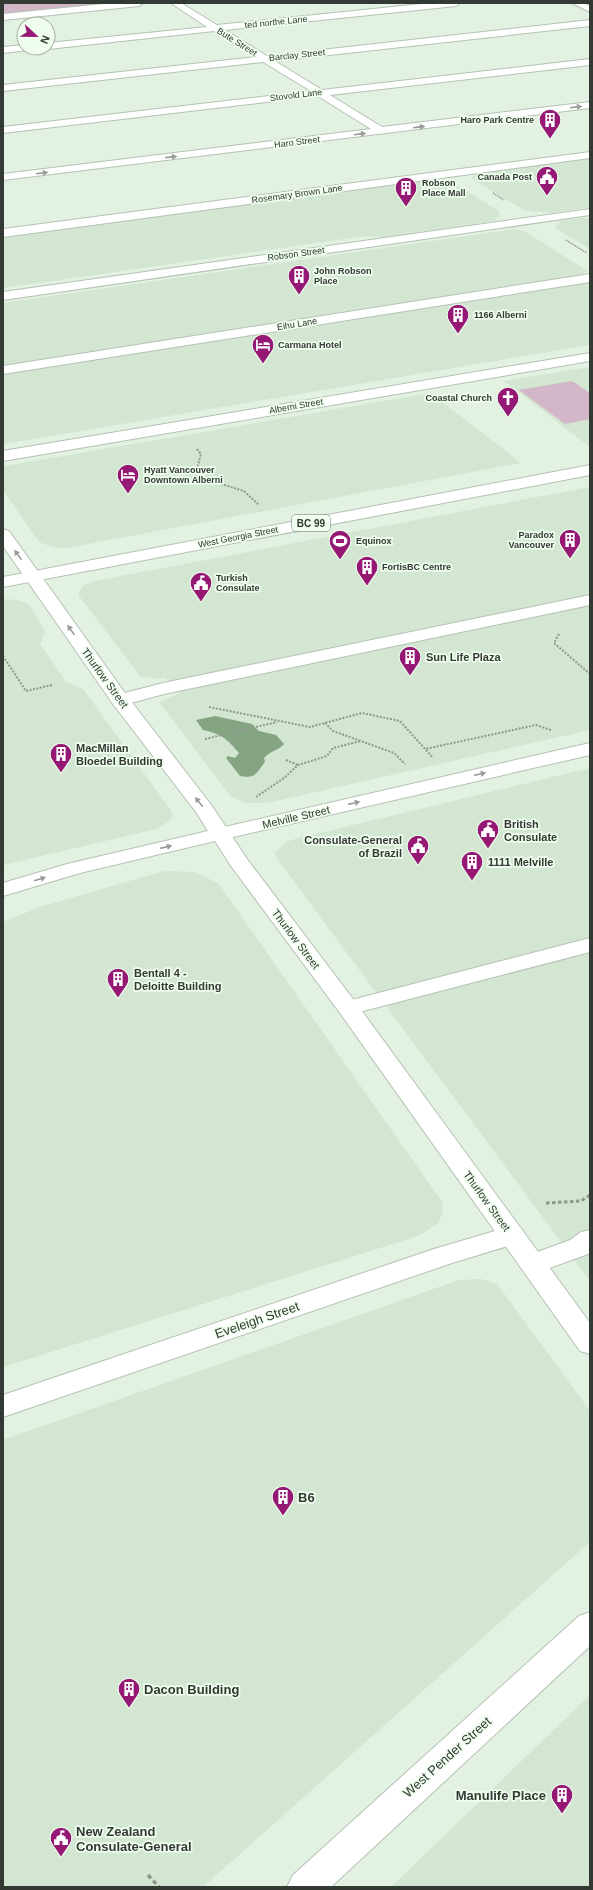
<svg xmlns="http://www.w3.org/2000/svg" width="593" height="1890" font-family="Helvetica,sans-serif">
<rect width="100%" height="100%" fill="#e2f1e1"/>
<!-- built -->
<g fill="#d2e6d1">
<path d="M590,155V207L550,213L527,211L522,209L472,179V177L475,175L482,174L478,170Z"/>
<path d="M426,177L432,181L440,179L450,181L497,210L501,214L496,218L495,221L384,237L365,236L3,288V233Z"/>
<path d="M581,218H590V249L557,229L555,226L561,221Z"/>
<path d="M516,229L526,232L587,271L579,275L590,283V345L3,444V303Z"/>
<path d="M590,367V447L504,381Z"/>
<path d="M431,393L521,463L66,548L52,547L39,542L3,490V467L5,466Z"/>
<path d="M590,487V730L267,803H246L234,798L229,794L159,702L180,693L165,678L157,679L140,676L79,596V592L84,585L95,581Z"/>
<path d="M3,599L17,600L26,603L31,607L45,631L40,644L66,682L83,689L172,812V817L168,822L156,829L3,865Z"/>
<path d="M590,768V1281L278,860L275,853L286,842L295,839Z"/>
<path d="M164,871L194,872L218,883L442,1202L443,1212L438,1223L418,1236L3,1367V922L40,907Z"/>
<path d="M481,1279L497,1284L590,1411V1542L203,1887H3V1440L459,1280Z"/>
<path d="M590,1695V1887H391Z"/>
</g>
<!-- green -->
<g fill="#d3b6c7">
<path d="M3,3H113L3,14Z"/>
<path d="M572,381L590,393V419L565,424L519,390Z"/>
</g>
<!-- water -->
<path fill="#84a482" d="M215,716L252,724L259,731L276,735L284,744C278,751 271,750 264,758L265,762C256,773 256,779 240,776L226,758L228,756L235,758L239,753C227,739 222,734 203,730L196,720Z"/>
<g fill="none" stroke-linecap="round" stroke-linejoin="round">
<!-- minor casing -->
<g stroke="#b4c2b3" stroke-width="2">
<g id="minor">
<path d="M114,3H143L139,6L3,20V14Z"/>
<path d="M171,3H181L217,25L431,3H460L456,6L225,30L267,56L590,20V26L275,61L322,90L590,59V65L330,95L382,127L590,102V108L3,180V174L371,129L318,96L3,133V127L311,91L263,62L3,91V85L256,57L214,31L48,49L45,48H48V43L207,27Z"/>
<path d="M572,3H583L590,6V12Z"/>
<path d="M24,45V48H30L28,50L3,53V47Z"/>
<path d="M590,152V158L3,237V229Z"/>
<path d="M590,274V282L3,374V366Z"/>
<path d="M590,353V361L3,461V451Z"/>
<path d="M590,595V605L164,694L120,706L113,704L111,700L113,696L163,683Z"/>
<path d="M590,743V755L220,840L213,838L210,834L213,830L220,828Z"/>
<path d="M590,938V952L348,1015L340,1013L337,1008L340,1003Z"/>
<path d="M512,1226L521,1228L525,1235L521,1242L452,1263L3,1417V1395L434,1249Z"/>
<path d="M590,1230V1252L588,1254L533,1274L524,1271L520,1264L524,1257L570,1240L581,1232Z"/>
</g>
</g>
<!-- major casing -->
<g stroke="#b4c2b3" stroke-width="2">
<g id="major">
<path d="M590,209V215L3,300V292Z"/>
<path d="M3,529L9,531L127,696L212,806L247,859L356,1003L590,1323V1354L580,1351L340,1013L231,866L215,841L80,873L3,896V883L67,864L208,831L196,812L113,704L3,546Z"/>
<path d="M590,1612V1646L331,1887H287L293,1875L579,1616Z"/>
</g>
</g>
<!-- highway casing -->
<g stroke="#b4c2b3" stroke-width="2">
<path id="highway" d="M590,465V475L3,587V577Z"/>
</g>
<!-- path-far3 -->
<g stroke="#8f998e" stroke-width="1.5" stroke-dasharray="1.5 1" stroke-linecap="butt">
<path d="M493,193L504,200"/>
<path d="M566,240L587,253"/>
</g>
<!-- path-far2 -->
<g stroke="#8f998e" stroke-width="2" stroke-dasharray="2 1.5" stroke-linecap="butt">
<path d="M197,449L201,454L195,476L244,491L259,505"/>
<path d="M559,634L554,643L590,674"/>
<path d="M3,656L26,691L52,685"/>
<path d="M209,707L310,727L362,713L400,721L425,749L536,725L551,730"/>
<path d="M325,723L333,731L394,753L405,764"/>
<path d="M205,739L277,722"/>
<path d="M426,750L433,758"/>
<path d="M286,760L298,765"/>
<path d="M256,797L284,778L298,765L327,756L333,748L361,741"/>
</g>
<!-- path-far1 -->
<path stroke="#8f998e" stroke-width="3" stroke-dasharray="3.5 2.5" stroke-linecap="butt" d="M546,1203L581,1201L590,1195"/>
<!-- path -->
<path stroke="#8f998e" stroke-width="3.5" stroke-dasharray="4.5 3" stroke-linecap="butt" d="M148,1875L159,1887"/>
<!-- minor -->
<use href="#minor" fill="#fff" fill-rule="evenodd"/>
<!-- major -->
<use href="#major" fill="#fff" fill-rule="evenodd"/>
<!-- highway -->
<use href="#highway" fill="#fff" fill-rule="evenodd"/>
</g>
<!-- one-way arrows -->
<defs><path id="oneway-solid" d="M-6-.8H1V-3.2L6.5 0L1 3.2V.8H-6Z"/></defs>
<g fill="#999c99">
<use href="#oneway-solid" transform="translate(576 107) rotate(-7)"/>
<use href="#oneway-solid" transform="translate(419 127) rotate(-7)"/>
<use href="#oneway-solid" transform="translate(360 134) rotate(-7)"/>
<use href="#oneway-solid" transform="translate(171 157) rotate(-7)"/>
<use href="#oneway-solid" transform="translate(42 173) rotate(-7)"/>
<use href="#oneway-solid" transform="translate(18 555) rotate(-126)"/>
<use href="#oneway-solid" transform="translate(71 630) rotate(-125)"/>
<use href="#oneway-solid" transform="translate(480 774) rotate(-13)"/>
<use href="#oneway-solid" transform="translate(199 802) rotate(-128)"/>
<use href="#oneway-solid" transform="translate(354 803) rotate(-13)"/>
<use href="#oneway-solid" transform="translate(166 847) rotate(-13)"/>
<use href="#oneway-solid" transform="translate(40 879) rotate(-17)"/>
</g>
<!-- icons -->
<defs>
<g id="building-pin" transform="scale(1.15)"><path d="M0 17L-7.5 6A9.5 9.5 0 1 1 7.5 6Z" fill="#951974" stroke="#effeee"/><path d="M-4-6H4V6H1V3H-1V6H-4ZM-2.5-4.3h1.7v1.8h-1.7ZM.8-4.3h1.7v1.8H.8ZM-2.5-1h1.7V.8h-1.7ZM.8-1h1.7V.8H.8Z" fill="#fff"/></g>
<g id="civic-pin" transform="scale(1.15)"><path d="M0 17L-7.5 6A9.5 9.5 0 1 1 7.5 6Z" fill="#951974" stroke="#effeee"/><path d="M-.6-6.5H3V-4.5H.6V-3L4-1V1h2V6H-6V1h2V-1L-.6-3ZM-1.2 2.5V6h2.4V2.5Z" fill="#fff"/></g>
<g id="hotel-pin" transform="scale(1.15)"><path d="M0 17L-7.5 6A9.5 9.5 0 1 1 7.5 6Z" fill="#951974" stroke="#effeee"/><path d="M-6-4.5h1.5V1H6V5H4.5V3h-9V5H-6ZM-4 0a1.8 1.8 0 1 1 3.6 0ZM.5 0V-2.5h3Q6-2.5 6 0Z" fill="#fff"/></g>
<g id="church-pin" transform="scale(1.15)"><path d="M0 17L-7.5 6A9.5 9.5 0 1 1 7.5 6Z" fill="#951974" stroke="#effeee"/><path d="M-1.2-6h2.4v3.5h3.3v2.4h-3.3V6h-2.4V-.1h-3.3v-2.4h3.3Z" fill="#fff"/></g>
<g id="stadium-pin" transform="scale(1.15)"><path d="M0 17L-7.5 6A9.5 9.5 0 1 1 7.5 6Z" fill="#951974" stroke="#effeee"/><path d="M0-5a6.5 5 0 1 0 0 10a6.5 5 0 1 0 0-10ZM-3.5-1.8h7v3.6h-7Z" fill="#fff"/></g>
</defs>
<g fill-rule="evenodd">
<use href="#building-pin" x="550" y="120"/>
<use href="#civic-pin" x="547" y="177"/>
<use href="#building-pin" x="406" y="188"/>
<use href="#building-pin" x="299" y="276"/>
<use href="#building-pin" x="458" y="315"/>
<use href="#hotel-pin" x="263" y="345"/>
<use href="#church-pin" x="508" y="398"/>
<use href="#hotel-pin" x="128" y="475"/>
<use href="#building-pin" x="570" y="540"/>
<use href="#stadium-pin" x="340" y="541"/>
<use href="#building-pin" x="367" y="567"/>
<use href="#civic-pin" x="201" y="583"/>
<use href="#building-pin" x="410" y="657"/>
<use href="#building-pin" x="61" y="754"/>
<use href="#civic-pin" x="488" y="830"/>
<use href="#civic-pin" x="418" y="846"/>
<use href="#building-pin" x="472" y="862"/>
<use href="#building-pin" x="118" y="979"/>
<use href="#building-pin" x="283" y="1497"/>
<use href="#building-pin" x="129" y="1689"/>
<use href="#building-pin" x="562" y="1795"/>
<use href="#civic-pin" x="61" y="1838"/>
</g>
<g text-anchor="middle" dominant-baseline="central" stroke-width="3.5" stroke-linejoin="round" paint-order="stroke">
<!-- far-street labels -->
<g font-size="9" fill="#333933" stroke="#effeee">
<text transform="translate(276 22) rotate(-6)">ted northe Lane</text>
<text transform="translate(237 42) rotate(32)">Bute Street</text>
<text transform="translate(297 55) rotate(-6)">Barclay Street</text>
<text transform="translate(296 95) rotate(-7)">Stovold Lane</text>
<text transform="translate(297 142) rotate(-7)">Haro Street</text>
<text transform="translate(297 194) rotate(-8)">Rosemary Brown Lane</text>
<text transform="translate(296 254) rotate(-8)">Robson Street</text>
<text transform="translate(297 324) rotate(-9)">Eihu Lane</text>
<text transform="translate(296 406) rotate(-10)">Alberni Street</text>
<text transform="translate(238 537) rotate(-11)">West Georgia Street</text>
</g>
<!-- far-poi labels -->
<g font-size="9" font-weight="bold" fill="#333933" stroke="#effeee" text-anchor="start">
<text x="534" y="120" text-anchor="end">Haro Park Centre</text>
<text x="532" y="177" text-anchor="end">Canada Post</text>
<text x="422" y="183">Robson<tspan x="422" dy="10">Place Mall</tspan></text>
<text x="314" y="271">John Robson<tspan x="314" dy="10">Place</tspan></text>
<text x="474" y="315">1166 Alberni</text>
<text x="278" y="345">Carmana Hotel</text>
<text x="492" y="398" text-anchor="end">Coastal Church</text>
<text x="144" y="470">Hyatt Vancouver<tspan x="144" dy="10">Downtown Alberni</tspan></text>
<text x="554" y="535" text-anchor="end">Paradox<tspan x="554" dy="10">Vancouver</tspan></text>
<text x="356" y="541">Equinox</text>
<text x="382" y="567">FortisBC Centre</text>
<text x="216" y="578">Turkish<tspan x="216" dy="10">Consulate</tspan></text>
</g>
<!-- shield labels -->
<rect fill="#effeee" stroke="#6b746b" stroke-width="1" x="292" y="515" width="38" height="16" rx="3"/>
<g font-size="10" font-weight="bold" fill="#333933">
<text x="311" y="523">BC 99</text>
</g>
<!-- poi labels -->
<g font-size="11" font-weight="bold" fill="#333933" stroke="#effeee" text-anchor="start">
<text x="426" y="657">Sun Life Plaza</text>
<text x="76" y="748">MacMillan<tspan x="76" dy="13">Bloedel Building</tspan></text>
<text x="504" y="824">British<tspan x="504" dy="13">Consulate</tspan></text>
<text x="402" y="840" text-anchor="end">Consulate-General<tspan x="402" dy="13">of Brazil</tspan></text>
<text x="488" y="862">1111 Melville</text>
<text x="134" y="973">Bentall 4 -<tspan x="134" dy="13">Deloitte Building</tspan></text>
</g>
<!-- street labels -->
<g font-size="11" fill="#333933" stroke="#effeee">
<text transform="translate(105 678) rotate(54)">Thurlow Street</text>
<text transform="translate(296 817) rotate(-13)">Melville Street</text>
<text transform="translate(296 939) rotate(53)">Thurlow Street</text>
<text transform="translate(487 1201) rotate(54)">Thurlow Street</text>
</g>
<!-- near-street labels -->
<g font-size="13" fill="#333933" stroke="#effeee">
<text transform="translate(257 1320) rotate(-19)">Eveleigh Street</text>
<text transform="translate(447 1757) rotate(-42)">West Pender Street</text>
</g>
<!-- near-poi labels -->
<g font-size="13" font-weight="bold" fill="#333933" stroke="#effeee" text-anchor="start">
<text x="298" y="1497">B6</text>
<text x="144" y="1689">Dacon Building</text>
<text x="546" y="1795" text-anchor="end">Manulife Place</text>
<text x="76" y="1831">New Zealand<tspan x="76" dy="15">Consulate-General</tspan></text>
</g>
</g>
<!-- border -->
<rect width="593" height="1890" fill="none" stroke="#333933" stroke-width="8"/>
<!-- north arrow -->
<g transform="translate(36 36) rotate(112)"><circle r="19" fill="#effeee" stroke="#a4afa3"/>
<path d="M0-3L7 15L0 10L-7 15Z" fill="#951974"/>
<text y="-6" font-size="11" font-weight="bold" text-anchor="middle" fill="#333933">N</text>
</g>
</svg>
